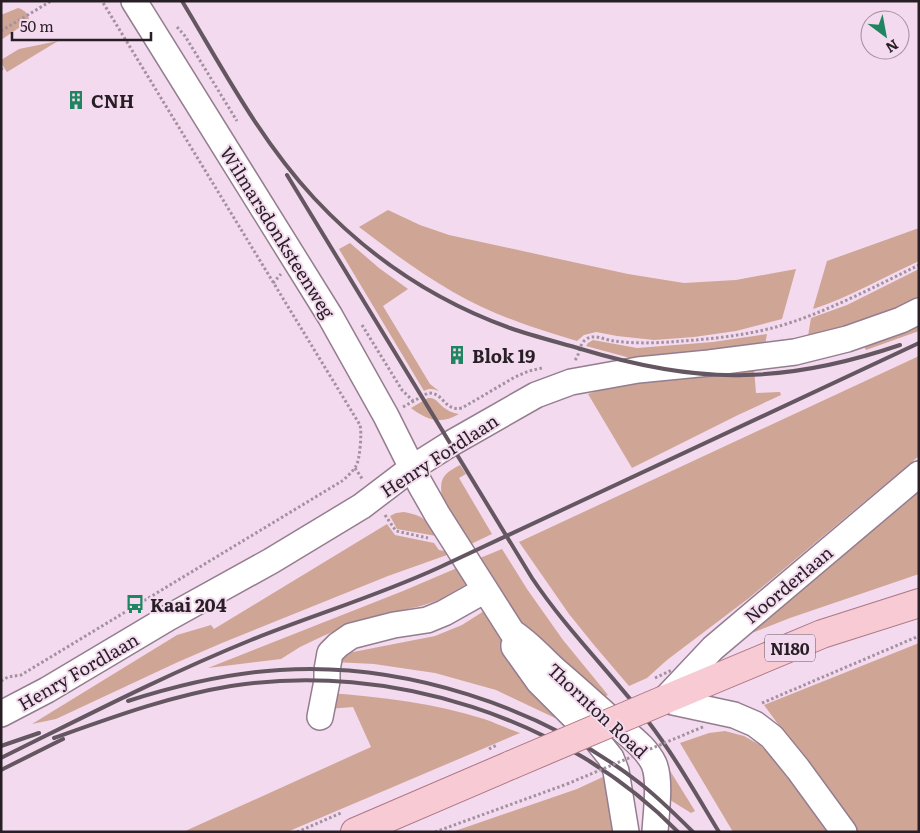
<svg xmlns="http://www.w3.org/2000/svg" width="920" height="833" font-family="Literata,serif">
<rect width="100%" height="100%" fill="#f3daee"/>
<!-- green -->
<g fill="#cfa596">
<path d="M18,8C25,10 29,14 29,21L1,40V15Z"/>
<path d="M58,41L7,72L1,63V60L19,49Z"/>
<path d="M388,210L420,225L449,235L628,274L684,283L736,280L796,269L782,319L736,331L694,337L654,340L617,336L596,332L584,335L577,341C535,329 491,314 453,292C420,273 389,250 359,227Z"/>
<path d="M919,228V261C884,277 850,297 813,309L827,261Z"/>
<path d="M350,243L379,268L408,289L383,306L430,384L439,391C433,389 430,388 424,391L339,249Z"/>
<path d="M919,269V299L884,314L851,325L808,336L811,318L847,305Z"/>
<path d="M919,324V331L866,350L864,346Z"/>
<path d="M767,334L765,345L634,359L586,346L588,343L593,340L637,348L713,342Z"/>
<path d="M919,356V456L749,598L667,660L647,678L629,686L594,645L569,614L519,542Z"/>
<path d="M754,369L756,393L780,392L781,395L738,415L632,468L588,394L610,387L633,383Z"/>
<path d="M428,398C437,397 439,405 446,409C450,412 454,413 459,414C440,425 427,420 411,408Z"/>
<path d="M460,465L466,474L459,478L492,534L471,544L442,498C439,478 443,474 460,465Z"/>
<path d="M919,487V574L790,618L739,638Z"/>
<path d="M404,512C424,516 426,519 436,536L397,529L390,516L396,513Z"/>
<path d="M387,524L395,535L434,543L439,550L444,551L447,555L388,576L222,643L178,662L56,719L32,724L177,635L211,625L214,629Z"/>
<path d="M502,549L527,589L563,640L608,695L599,699L526,629L480,558Z"/>
<path d="M457,568L467,584L439,600L421,606L372,617L347,626L323,636L300,647L281,659L208,668L403,591Z"/>
<path d="M484,611L512,657L562,715L555,718L496,690L435,673L374,664L334,662L348,653L435,636L462,625Z"/>
<path d="M919,643V832H857L764,705Z"/>
<path d="M329,693C381,697 434,703 484,719C496,723 508,729 520,733L287,832H183L371,747L353,707L328,709Z"/>
<path d="M725,731L744,736L760,745L774,760L829,832H733L680,743L709,733Z"/>
<path d="M659,753L695,811L691,813L667,798Z"/>
<path d="M605,776L618,832H452L577,789Z"/>
</g>
<g fill="none" stroke-linecap="round" stroke-linejoin="round">
<!-- minor casing -->
<g stroke="#947d8f" stroke-width="28">
<g id="minor">
<path d="M134,1L330,316L386,416L420,484L437,514L512,632C528,642 541,657 555,670C575,687 595,705 615,723C628,735 646,747 654,764C661,781 656,813 655,832"/>
<path d="M514,645V647L539,682L596,739L611,758L616,771L626,832"/>
<path d="M664,700L713,648L919,474"/>
<path d="M664,700L734,715L755,724L772,737L798,769L844,832"/>
<path d="M1,714L47,690L168,618L271,561L362,506L412,468L450,444L536,395L571,382L638,370L709,363L795,352L847,339L901,320L919,311"/>
<path d="M320,717L327,681V670L330,653L338,645L351,636L394,625L427,620L444,613L485,590"/>
</g>
</g>
<!-- major casing -->
<g stroke="#ac7783" stroke-width="30">
<g id="major">
<path d="M664,700L822,634L919,603"/>
<path d="M355,832L511,765"/>
</g>
</g>
<!-- path -->
<g stroke="#a391a0" stroke-width="3" stroke-dasharray="2.5 2.5" stroke-linecap="butt">
<path d="M177,27L185,36L237,121"/>
<path d="M1,31L51,1"/>
<path d="M1,68L3,71H1"/>
<path d="M273,283L281,274"/>
<path d="M362,325L402,390L413,401"/>
<path d="M575,360C580,354 579,345 585,340C593,333 605,340 614,341C636,344 660,343 682,341C713,339 746,335 776,327C823,314 874,287 919,265"/>
<path d="M403,407L428,393C444,392 444,412 462,408L515,377L529,371L542,368"/>
<path d="M355,468L363,480"/>
<path d="M385,515L396,531L428,538"/>
<path d="M1,681L8,677L21,675L342,481C345,479 354,470 356,466C360,460 362,432 360,425L102,1"/>
<path d="M762,703L919,636"/>
<path d="M297,832L341,813"/>
<path d="M435,832L567,784"/>
</g>
<!-- minor -->
<use href="#minor" stroke="#fff" stroke-width="25"/>
<!-- major -->
<use href="#major" stroke="#f8cad3" stroke-width="28"/>
<!-- rail -->
<g stroke="#655762" stroke-width="4">
<path d="M182,1C223,69 260,140 314,198C368,256 435,301 510,328C533,336 557,342 581,349C634,365 689,377 745,375C798,374 850,362 900,345"/>
<path d="M287,175L532,578C566,629 610,672 647,720C674,755 696,794 719,832"/>
<path d="M128,701C178,685 228,673 280,670C403,662 539,706 637,781C657,796 675,814 693,832"/>
<path d="M54,738C113,717 170,696 231,686C389,661 567,718 678,832"/>
<path d="M1,746L39,733"/>
<path d="M1,758C84,717 165,675 251,640C313,615 377,596 438,568L919,343"/>
<path d="M1,770L63,739"/>
</g>
<!-- major-bridge casing -->
<g stroke="#ac7783" stroke-width="30" stroke-linecap="butt">
<path id="major-bridge" d="M511,765L664,700"/>
</g>
<!-- path-bridge -->
<g stroke="#a391a0" stroke-width="3" stroke-dasharray="2.5 2.5" stroke-linecap="butt">
<path d="M655,678L672,670"/>
<path d="M489,749L497,745"/>
<path d="M567,784L705,726"/>
</g>
<!-- major-bridge -->
<use href="#major-bridge" stroke="#f8cad3" stroke-width="28"/>
</g>
<!-- icons -->
<defs>
<g id="building-bare" transform="scale(1.5)"><path d="M-4-6H4V6H1V3H-1V6H-4ZM-2.5-4.3h1.7v1.8h-1.7ZM.8-4.3h1.7v1.8H.8ZM-2.5-1h1.7V.8h-1.7ZM.8-1h1.7V.8H.8Z" fill="#1f8560" stroke="#f3daee" stroke-width="2.5" paint-order="stroke"/></g>
<g id="bus-bare" transform="scale(1.5)"><path d="M-5-6H5V4H4V6H2V4H-2V6H-4V4H-5ZM-3.5-4V0h7V-4ZM-3.5 1.2v1.5H-2V1.2ZM2 1.2v1.5H3.5V1.2Z" fill="#1f8560" stroke="#f3daee" stroke-width="2.5" paint-order="stroke"/></g>
</defs>
<g fill-rule="evenodd">
<use href="#building-bare" x="76" y="100"/>
<use href="#building-bare" x="457" y="355"/>
<use href="#bus-bare" x="135" y="604"/>
</g>
<g text-anchor="middle" dominant-baseline="central" stroke-width="4" stroke-linejoin="round" paint-order="stroke">
<!-- shield labels -->
<rect fill="#f3daee" stroke="#655762" stroke-width="1" x="765" y="634.5" width="50" height="27" rx="4"/>
<g font-size="16" font-weight="bold" fill="#281f26">
<text x="790" y="648">N180</text>
</g>
<!-- poi labels -->
<g font-size="18" font-weight="bold" fill="#281f26" stroke="#f3daee" text-anchor="start">
<text x="91" y="100">CNH</text>
<text x="472" y="355">Blok 19</text>
<text x="150" y="604">Kaai 204</text>
</g>
<!-- street labels -->
<g font-size="18" fill="#281f26" stroke="#f3daee">
<text transform="translate(278 232) rotate(58)">Wilmarsdonksteenweg</text>
<text transform="translate(439 455) rotate(-33)">Henry Fordlaan</text>
<text transform="translate(788 584) rotate(-40)">Noorderlaan</text>
<text transform="translate(78 671) rotate(-30)">Henry Fordlaan</text>
<text transform="translate(598 710) rotate(43)">Thornton Road</text>
</g>
</g>
<!-- border -->
<rect width="920" height="833" fill="none" stroke="#281f26" stroke-width="5"/>
<!-- north arrow -->
<g transform="translate(885 35) rotate(148)"><circle r="24" fill="#f3daee" stroke="#a28f9e"/>
<path d="M0-4L9 19L0 12L-9 19Z" fill="#1f8560"/>
<text y="-8" font-size="14" font-weight="bold" text-anchor="middle" fill="#281f26">N</text>
</g>
<!-- scale -->
<path d="M12 32v8h139v-8" fill="none" stroke="#281f26" stroke-width="2.5"/>
<text x="20" y="32" font-size="15" fill="#281f26" stroke="#f3daee" stroke-width="4" paint-order="stroke">50 m</text>
</svg>
